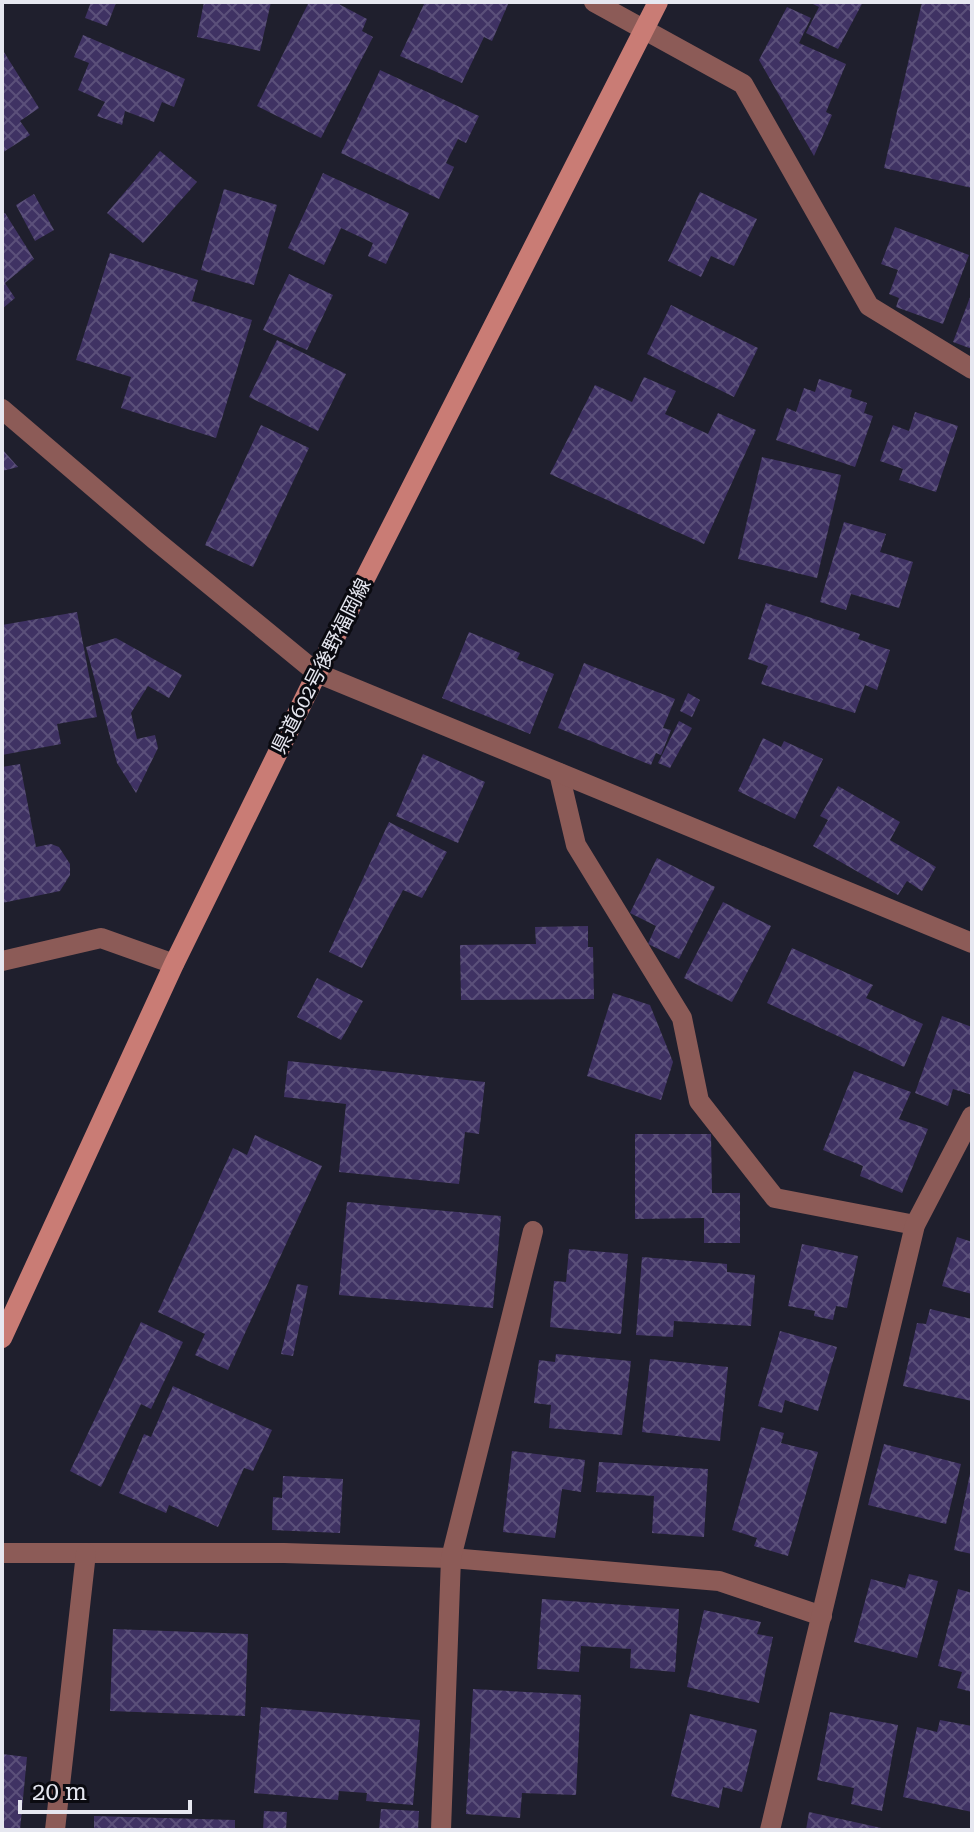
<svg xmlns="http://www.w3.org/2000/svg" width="974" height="1832" font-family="'Roboto Serif','Noto Sans JP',serif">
<defs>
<pattern id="building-cross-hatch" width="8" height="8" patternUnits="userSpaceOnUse" patternTransform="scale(2)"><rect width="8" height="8" fill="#3f3263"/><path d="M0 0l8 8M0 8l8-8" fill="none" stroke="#5b507a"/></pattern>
</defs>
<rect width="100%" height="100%" fill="#1f1f2d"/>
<!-- building -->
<g fill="url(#building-cross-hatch)">
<path d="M91,2L116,3L107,26L85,18Z"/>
<path d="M204,2H271L260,51L197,37Z"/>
<path d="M309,2H335L367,19L362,31L373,37L321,138L257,106Z"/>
<path d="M425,2H509L492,41L484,37L462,83L400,56Z"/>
<path d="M809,2H863L838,49L806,33L819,7Z"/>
<path d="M922,2H972V188L884,168Z"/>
<path d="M787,7L811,18L799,43L846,64L826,112L832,115L814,156L759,60Z"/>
<path d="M83,35L185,79L174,107L162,102L154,122L125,111L122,125L97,116L105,102L78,90L89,63L74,57Z"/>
<path d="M2,49L39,108L20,121L30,135L2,153Z"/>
<path d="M380,70L479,116L466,143L458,139L446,163L454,167L439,199L341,153Z"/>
<path d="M160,151L197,182L143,243L107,213Z"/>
<path d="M323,173L409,213L386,264L368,256L373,243L341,228L324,265L288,248Z"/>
<path d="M224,189L277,205L254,285L201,270Z"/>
<path d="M700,192L757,219L734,266L711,256L701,277L668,261Z"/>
<path d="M34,194L54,230L35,241L16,205Z"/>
<path d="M5,213L34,259L5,283L15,298L2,309V215Z"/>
<path d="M895,227L969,255L943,324L896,307L899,298L889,294L898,270L881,264Z"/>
<path d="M110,253L198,280L192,301L252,320L216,438L121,408L131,377L76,360Z"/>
<path d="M289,274L333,295L307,350L263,330Z"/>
<path d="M972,292V349L953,342Z"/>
<path d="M671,305L758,348L734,397L647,354Z"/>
<path d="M277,340L346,374L318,431L249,397Z"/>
<path d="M644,377L676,391L665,414L708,434L718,413L756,430L704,544L550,474L595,385L632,402Z"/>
<path d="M819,379L852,390L850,397L867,403L864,413L873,416L855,467L776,440L787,408L796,412L804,388L815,392Z"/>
<path d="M915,412L958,426L936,492L899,480L903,469L880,461L893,425L909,431Z"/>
<path d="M261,425L309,448L253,567L205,545Z"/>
<path d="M2,449L18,467L2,471Z"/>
<path d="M762,457L841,475L817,578L738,559Z"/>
<path d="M844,522L886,534L880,552L913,562L899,608L851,594L846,610L820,602Z"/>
<path d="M766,603L860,634L858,639L890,650L877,690L865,685L855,713L761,684L768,666L748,659Z"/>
<path d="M77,612L97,717L57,724L61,744L2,755V625Z"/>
<path d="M469,632L520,653L517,659L554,674L530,734L442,698Z"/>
<path d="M116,638L182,675L169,698L148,686L131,713L137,739L155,735L158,748L136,793L117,763L86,647Z"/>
<path d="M584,663L675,699L663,728L671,730L661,755L656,753L651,765L558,728Z"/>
<path d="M688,693L700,700L692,717L680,711Z"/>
<path d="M679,721L692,728L670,768L658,763Z"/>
<path d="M763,738L781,747L784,741L823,759L795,819L738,791Z"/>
<path d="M423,754L485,782L458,843L396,816Z"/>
<path d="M20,764L36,847L51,844L59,847L70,864V875L60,891L2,903V767Z"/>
<path d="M838,786L900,822L890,840L936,867L922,891L907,881L898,895L813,846L828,820L820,816Z"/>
<path d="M389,822L447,852L422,898L403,890L362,968L329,952Z"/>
<path d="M657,858L715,887L679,959L648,944L656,926L630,913Z"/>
<path d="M723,902L771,926L732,1002L684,978Z"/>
<path d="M588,926V947H593L594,999L461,1000L460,945L536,944L535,927Z"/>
<path d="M792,948L873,985L866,998L923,1024L904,1067L767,1003Z"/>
<path d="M317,978L363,1001L341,1040L297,1017Z"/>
<path d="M613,993L650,1005L673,1062L661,1100L587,1076Z"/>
<path d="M942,1016L972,1027V1095L953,1089L948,1106L915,1093Z"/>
<path d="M288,1061L485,1082L479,1134L465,1132L459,1184L339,1172L346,1104L284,1097Z"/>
<path d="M854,1071L911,1092L899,1119L928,1129L902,1193L860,1176L863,1166L823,1150Z"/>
<path d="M635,1134H711L712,1193H740V1243H704V1218L635,1219Z"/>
<path d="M255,1135L322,1166L228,1370L195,1355L205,1334L158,1312L233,1148L247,1155Z"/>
<path d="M347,1202L501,1216L493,1308L339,1295Z"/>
<path d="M957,1237L972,1242V1294L942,1286Z"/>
<path d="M802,1244L858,1256L847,1308L836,1306L833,1320L814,1316L815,1311L788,1306Z"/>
<path d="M569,1249L628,1254L621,1334L550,1327L554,1281L566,1282Z"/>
<path d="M642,1257L727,1264V1272L755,1275L751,1326L674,1321L673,1337L636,1335Z"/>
<path d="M297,1284L308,1286L293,1356L281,1354Z"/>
<path d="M930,1309L972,1319V1401L903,1386L917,1323L926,1324Z"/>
<path d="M141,1322L183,1342L151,1409L141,1404L101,1487L70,1471Z"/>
<path d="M780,1331L837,1347L818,1411L785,1400L782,1413L758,1406Z"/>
<path d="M556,1354L631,1361L622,1435L549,1428L551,1405L534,1403L539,1360L555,1362Z"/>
<path d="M650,1359L728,1367L720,1441L642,1432Z"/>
<path d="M173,1386L272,1430L253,1471L244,1468L218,1527L169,1505L166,1513L119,1493L144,1434L151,1437Z"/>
<path d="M761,1427L784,1433L781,1443L818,1452L788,1556L754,1546L757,1538L732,1530Z"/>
<path d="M884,1444L961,1464L946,1524L868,1505Z"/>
<path d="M512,1451L585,1460L581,1492L562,1489L555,1538L503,1532Z"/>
<path d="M599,1462L708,1469L704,1537L652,1533L654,1496L596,1492Z"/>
<path d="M971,1469H972V1554L954,1550Z"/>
<path d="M283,1476L343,1479L340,1533L272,1530L273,1497L282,1498Z"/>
<path d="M909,1574L938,1581L917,1658L854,1642L871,1579L905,1588Z"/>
<path d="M958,1589L972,1593V1692L957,1688L962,1672L938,1666Z"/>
<path d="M542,1599L679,1609L675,1672L630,1668L631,1649L581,1646L579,1672L537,1669Z"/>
<path d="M704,1610L761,1622L757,1634L773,1637L759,1703L687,1687Z"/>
<path d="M113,1629L248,1634L245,1716L110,1711Z"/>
<path d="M473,1689L581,1695L576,1795L522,1793L520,1818L466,1814Z"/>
<path d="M261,1707L420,1720L413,1805L366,1801L367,1793L339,1791L338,1800L254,1793Z"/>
<path d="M830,1712L898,1725L882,1811L851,1804L854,1788L817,1780Z"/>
<path d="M690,1714L757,1730L742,1792L723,1787L719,1808L671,1796Z"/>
<path d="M940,1720L972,1726V1812L903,1797L917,1727L937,1732Z"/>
<path d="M2,1754L27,1757L20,1830H2Z"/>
<path d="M381,1809L419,1811L418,1830H379Z"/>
<path d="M264,1811L287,1812L286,1830H263Z"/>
<path d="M809,1812L886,1829V1830H806Z"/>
<path d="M94,1816L235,1820V1830H94Z"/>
</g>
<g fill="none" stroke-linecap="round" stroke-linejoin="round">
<!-- lane -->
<path stroke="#8c5b57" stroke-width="20" d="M559,773L576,845L682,1018L699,1101L775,1198L915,1225"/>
<!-- street -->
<g stroke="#8c5b57" stroke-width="20">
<path d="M594,2L743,84L869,306L972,369"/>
<path d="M2,409L155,540L317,673L972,943"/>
<path d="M2,961L101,938L174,964"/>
<path d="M2,1553H284L451,1558L719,1581L822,1616"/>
<path d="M55,1830L86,1553"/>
<path d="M441,1830L451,1558L533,1231"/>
<path d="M770,1830L915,1225L972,1116"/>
</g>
<!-- secondary -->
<path stroke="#c97c75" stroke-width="20" d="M2,1338L174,964L317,673L658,2"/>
</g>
<g text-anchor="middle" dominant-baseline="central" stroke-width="6" stroke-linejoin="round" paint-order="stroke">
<!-- street labels -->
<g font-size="20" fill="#e6e7f0" stroke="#0a0a10">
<text transform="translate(321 666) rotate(-63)">県道602号後野福岡線</text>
</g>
</g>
<!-- border -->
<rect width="974" height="1832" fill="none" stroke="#e6e7f0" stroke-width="8"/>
<!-- scale -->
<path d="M20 1800v12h170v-12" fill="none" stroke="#e6e7f0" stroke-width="4"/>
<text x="32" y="1800" font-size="24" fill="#e6e7f0" stroke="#0a0a10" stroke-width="6" paint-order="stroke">20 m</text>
</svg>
